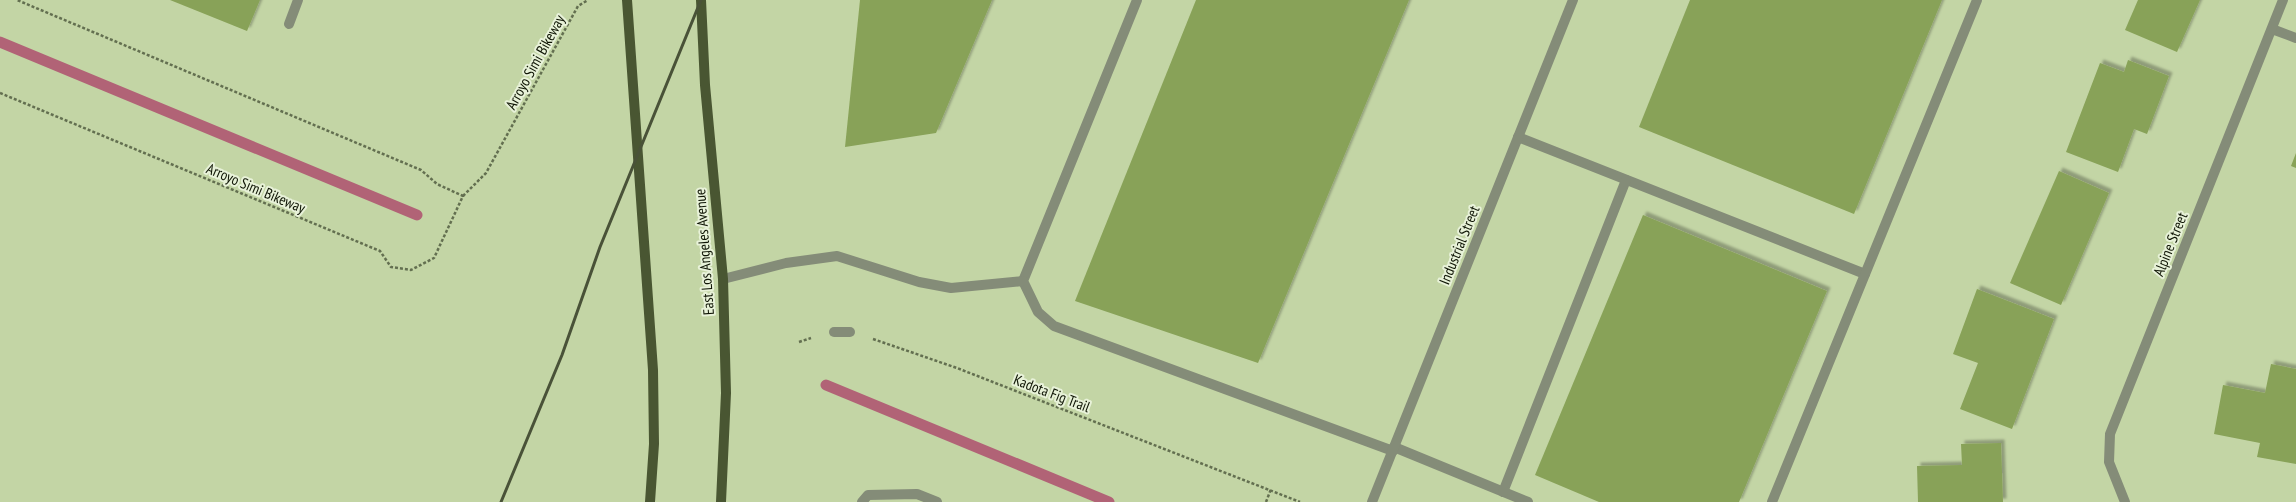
<svg xmlns="http://www.w3.org/2000/svg" width="2296" height="502" font-family="'PT Sans Narrow',sans-serif">
<defs>
<filter id="shadow"><feDropShadow dx="3.5" dy="-3.5" stdDeviation="1" flood-color="#0004"/></filter>
</defs>
<rect width="100%" height="100%" fill="#c3d5a5"/>
<g fill="none" stroke-linecap="round" stroke-linejoin="round">
<!-- stream -->
<g stroke="#b16376" stroke-width="11">
<path d="M0,42L417,215"/>
<path d="M826,385L1109,502"/>
</g>
</g>
<!-- building -->
<g fill="#88a258" filter="url(#shadow)">
<path d="M170,0H260L247,31Z"/>
<path d="M860,0H992L936,133L845,147Z"/>
<path d="M1196,0H1409L1258,363L1075,301Z"/>
<path d="M1690,0H1942L1854,214L1639,127Z"/>
<path d="M2138,0H2200L2177,52L2125,30Z"/>
<path d="M2128,60L2169,76L2147,134L2134,129L2118,172L2066,152L2100,63L2124,72Z"/>
<path d="M2296,153V168L2291,166Z"/>
<path d="M2059,171L2109,193L2061,305L2010,283Z"/>
<path d="M1643,215L1827,291L1739,502H1599L1535,475Z"/>
<path d="M1977,289L2054,319L2012,429L1960,409L1978,363L1953,354Z"/>
<path d="M2271,364L2296,369V464L2257,457L2260,443L2214,434L2223,385L2265,393Z"/>
<path d="M2001,443L2003,502H1918L1917,466L1962,465L1961,444Z"/>
</g>
<g fill="none" stroke-linecap="round" stroke-linejoin="round">
<!-- path -->
<g stroke="#636f50" stroke-width="2.5" stroke-dasharray="3 2" stroke-linecap="butt">
<path d="M0,93L380,251L391,267L411,270L434,258L463,196L437,184L421,170L17,0"/>
<path d="M463,196L486,173L578,6L588,0"/>
<path d="M873,339L957,368L1300,502"/>
<path d="M799,342L811,338"/>
<path d="M1266,502L1271,489"/>
</g>
<!-- service -->
<g stroke="#848c78" stroke-width="10">
<path d="M1137,0L1023,281L1038,312L1054,326L1393,451"/>
<path d="M289,24L298,0"/>
<path d="M1518,137L1865,274"/>
<path d="M723,279L786,263L837,256L919,282L951,288L1023,281"/>
<path d="M834,332H850"/>
<path d="M1394,447L1528,502"/>
<path d="M1503,492L1626,180"/>
<path d="M862,502L868,495L917,494L937,502"/>
<path d="M1772,502L1977,0"/>
</g>
<!-- minor -->
<g stroke="#848c78" stroke-width="10">
<path d="M2272,29L2296,38"/>
<path d="M1372,502L1573,0"/>
<path d="M2125,502L2109,462L2110,434L2283,0"/>
</g>
<!-- primary -->
<g stroke="#495632" stroke-width="10">
<path d="M627,0L653,370L654,444L650,502"/>
<path d="M701,0L705,85L723,279L726,393L721,502"/>
</g>
<!-- rail -->
<path stroke="#495238" stroke-width="3" d="M501,502L562,355L600,247L701,0"/>
</g>
<g text-anchor="middle" dominant-baseline="central" stroke-width="4" stroke-linejoin="round" paint-order="stroke">
<!-- street labels -->
<g font-size="15" fill="#0e1404" stroke="#e8f2d9">
<text transform="translate(535 62) rotate(-61)">Arroyo Simi Bikeway</text>
<text transform="translate(256 188) rotate(23)">Arroyo Simi Bikeway</text>
<text transform="translate(2170 244) rotate(-68)">Alpine Street</text>
<text transform="translate(1459 245) rotate(-68)">Industrial Street</text>
<text transform="translate(704 252) rotate(-94)">East Los Angeles Avenue</text>
<text transform="translate(1052 393) rotate(21)">Kadota Fig Trail</text>
</g>
</g>
</svg>
